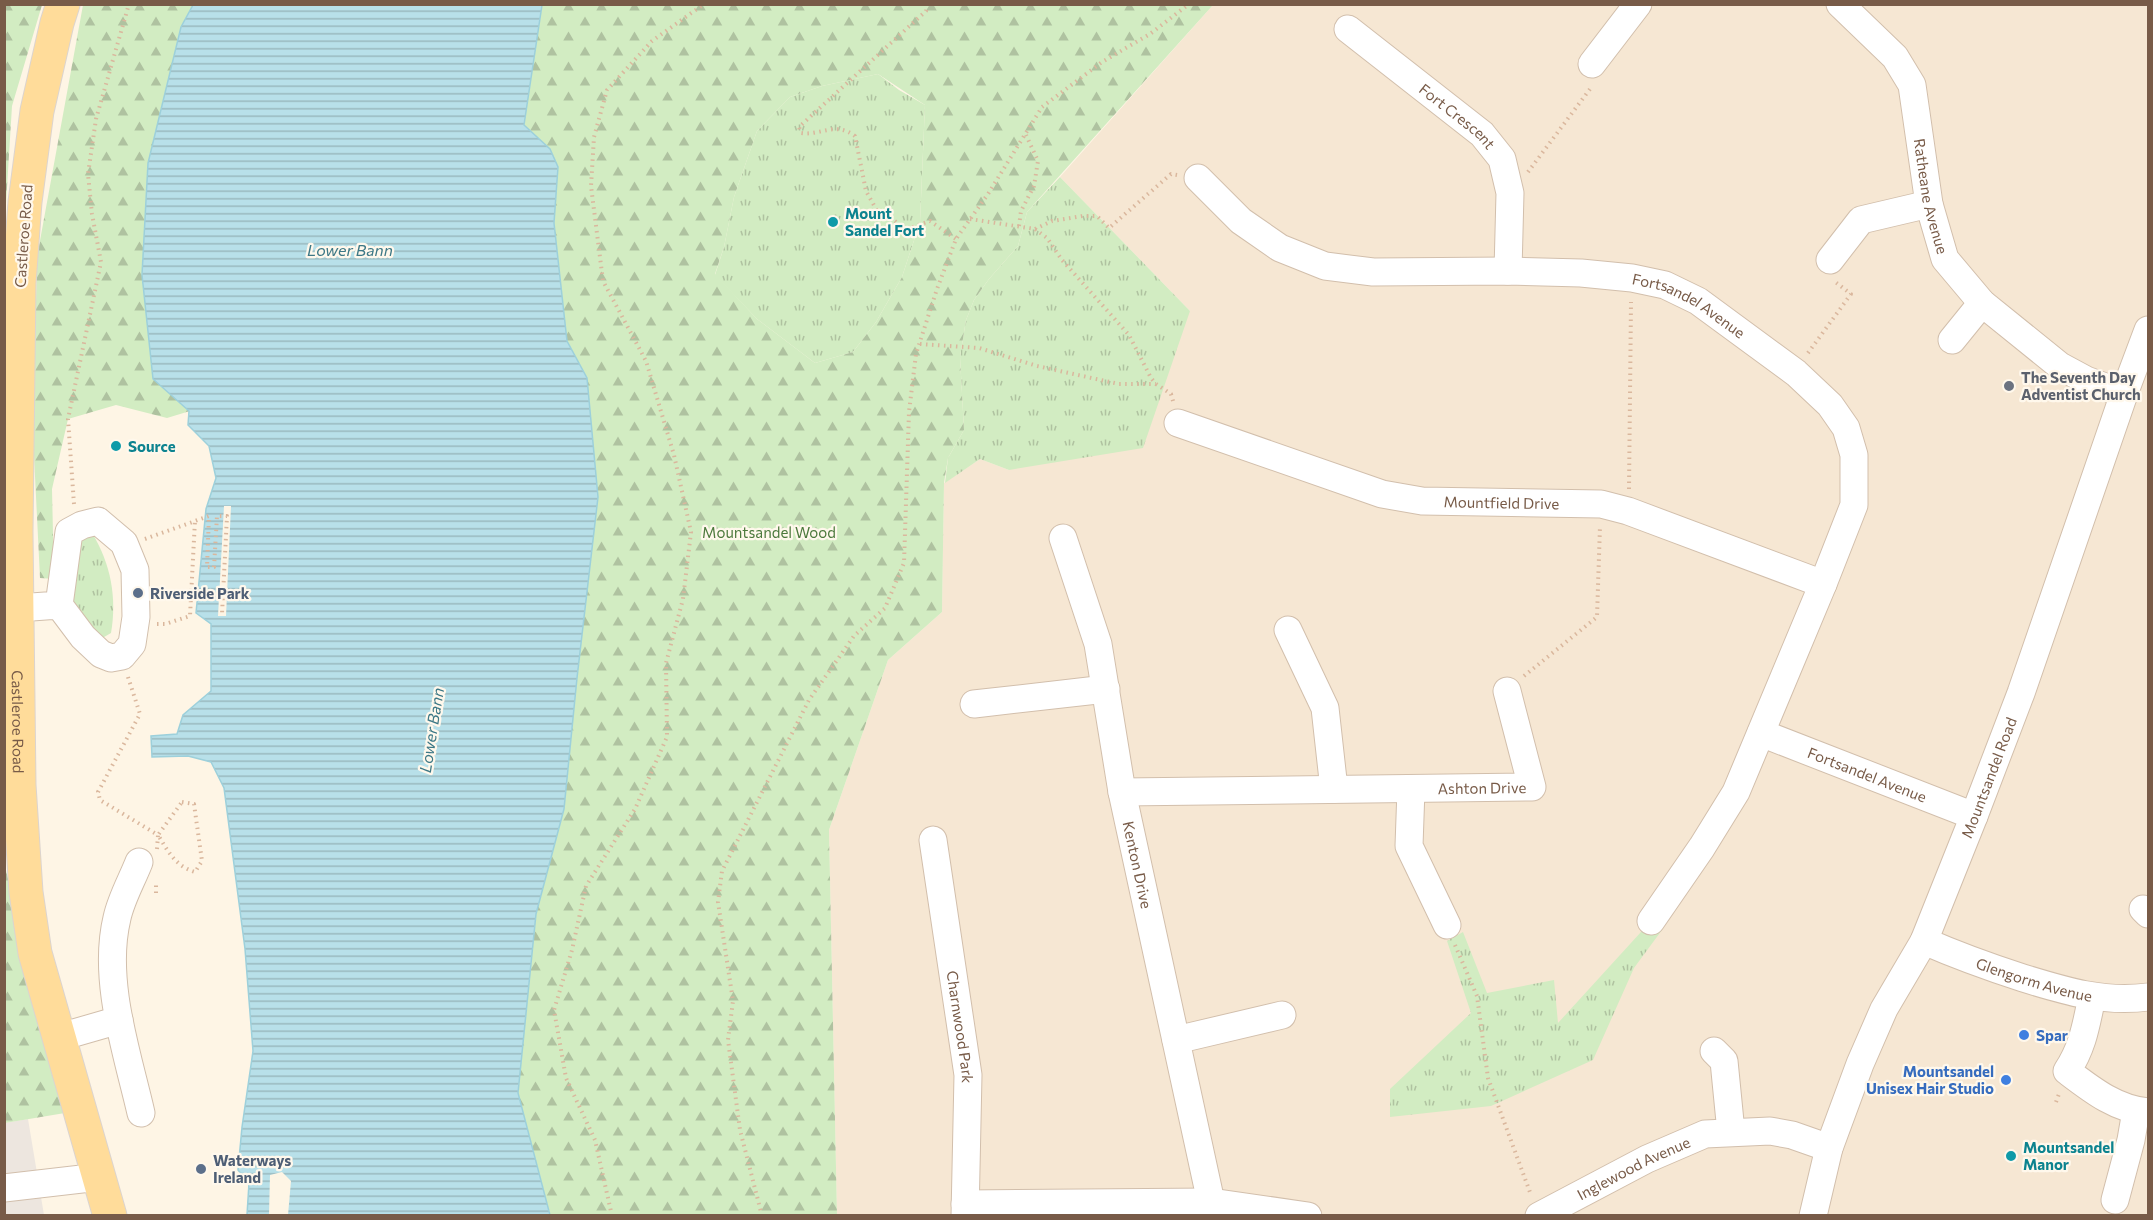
<svg xmlns="http://www.w3.org/2000/svg" width="2153" height="1220" font-family="Commissioner,sans-serif">
<defs>
<pattern id="grass-tufts" width="24" height="20" patternUnits="userSpaceOnUse" patternTransform="scale(1.5)"><rect width="24" height="20" fill="#d2ecc2"/><path d="M3 7l-1-3M5 7V3M7 7l1-3M15 17l-1-3M17 17v-4M19 17l1-3" fill="none" stroke="#afc2a0"/></pattern>
<pattern id="forest-firs" width="22" height="20" patternUnits="userSpaceOnUse" patternTransform="scale(1.5)"><rect width="22" height="20" fill="#d2ecc2"/><path d="M5 1l3.5 6h-7zM16 11l3.5 6h-7z" fill="#afc2a0"/></pattern>
<pattern id="water-rules" width="6" height="5" patternUnits="userSpaceOnUse" patternTransform="scale(1.5)"><rect width="6" height="5" fill="#b8e0e9"/><path d="M0 2.5h6" fill="none" stroke="#9ab9bf"/></pattern>
</defs>
<rect width="100%" height="100%" fill="#fef5e5"/>
<!-- residential -->
<path fill="#f6e7d3" d="M1213,5H2148V1215H837L829,830L888,660L942,612L944,483L980,459L1009,470L1190,311L1060,177Z"/>
<!-- industrial -->
<path fill="#ede6df" d="M28,1119L44,1215L5,1216V1123Z"/>
<!-- grass -->
<g fill="url(#grass-tufts)">
<path d="M878,74L899,90L925,105L920,222L902,277L876,322L853,352L815,363L757,319L715,275L724,247L734,197L757,131L790,97L822,86Z"/>
<path d="M1060,177L1190,311L1143,448L1009,470L980,459L945,483L948,458L964,430L960,357L966,320L974,300L989,279L1018,246L1027,212Z"/>
<path d="M92,533C111,564 117,598 111,633L99,640L70,605L78,543Z"/>
<path d="M1651,921L1662,930L1634,968L1593,1060L1491,1106L1390,1117V1089L1471,1013L1447,941L1463,932L1487,993L1554,980L1558,1023Z"/>
</g>
<!-- forest -->
<g fill="url(#forest-firs)" fill-rule="evenodd">
<path d="M5,4L42,5L12,106L5,220Z"/>
<path d="M83,5H193L181,27L148,163L213,404L167,418L116,405L68,419L52,489L54,579L40,578L33,435L37,257Z"/>
<path d="M542,5H1213L1027,212L1018,246L989,279L974,300L966,320L960,357L964,430L948,458L944,483L942,612L888,660L829,830L837,1215H550L518,1093L536,914L564,809L577,678L587,378L567,341L554,223L558,167L550,149L524,125ZM878,74L925,105L920,222L902,277L876,322L853,352L815,363L757,319L715,274L724,247L734,197L757,131L790,97L822,86Z"/>
<path d="M4,862L65,1113L5,1123H4Z"/>
</g>
<!-- water -->
<path fill="url(#water-rules)" stroke="#9dd0db" stroke-width="1.5" d="M193,5H542L524,125L550,149L558,167L554,223L567,341L587,378L598,497L577,678L564,809L536,914L518,1093L550,1215H247L249,1183L238,1170L242,1127L253,1051L245,949L224,788L211,762L188,756L152,757L151,736L177,734L183,715L211,691V624L196,613L206,509L216,478L209,446L188,425L189,411L153,379L142,275L148,163L181,27Z"/>
<!-- pier -->
<g fill="#fef5e5">
<path d="M224,506H231L226,616H218Z"/>
<path d="M282,1172L291,1181L288,1215H269L270,1175Z"/>
</g>
<g fill="none" stroke-linecap="round" stroke-linejoin="round">
<!-- minor casing -->
<g stroke="#d2bfac" stroke-width="29">
<g id="minor">
<path id="s1" d="M1840,4L1895,57L1912,85L1929,204L1945,259L1982,303L2060,366L2086,380L2124,394"/>
<path id="s2" d="M1348,29L1482,134L1502,159L1510,193L1508,271"/>
<path d="M1592,64L1638,4"/>
<path id="s3" d="M1198,178L1241,221L1280,248L1325,266L1373,272L1508,271L1581,273L1632,278L1665,285L1698,301L1796,373L1830,405L1846,428L1854,455V505L1823,584L1736,792L1702,847L1651,921"/>
<path d="M1830,260L1861,220L1929,204"/>
<path d="M1952,340L1982,303"/>
<path id="s4" d="M1178,423L1382,494L1422,501L1601,504L1628,511L1823,584"/>
<path id="s5" d="M1063,538L1098,644L1122,792L1211,1202"/>
<path d="M18,608L59,605L83,637L101,654L111,658L122,656L132,644L136,617L135,570L124,543L98,521L82,525L69,532L59,605"/>
<path d="M1288,630L1325,708L1334,789"/>
<path d="M974,704L1106,689"/>
<path id="s6" d="M1761,733L1974,816"/>
<path d="M1411,789L1409,846L1447,925"/>
<path id="s7" d="M1122,792L1532,787L1507,691"/>
<path id="s8" d="M933,840L968,1075L965,1216"/>
<path d="M139,862C132,880 121,899 117,918C102,980 127,1052 141,1113"/>
<path d="M2143,909L2148,914"/>
<path id="s9" d="M1924,941C1956,955 1989,967 2023,978C2065,991 2104,1003 2148,997"/>
<path d="M2092,997C2086,1025 2083,1047 2067,1071C2092,1090 2116,1109 2148,1112"/>
<path d="M60,1037L119,1020"/>
<path d="M1176,1040L1282,1015"/>
<path d="M1714,1051L1724,1061L1731,1132"/>
<path d="M4,1188L99,1177"/>
<path d="M2115,1200L2131,1140L2136,1111"/>
<path d="M965,1204L1211,1202L1308,1216"/>
<path id="s10" d="M1539,1216L1647,1159L1705,1134L1770,1131L1792,1135L1829,1148"/>
<path id="s11" d="M1813,1216L1829,1148L1860,1064L1884,1009L1924,941L1974,816L2021,693L2124,394L2148,330"/>
</g>
</g>
<!-- major casing -->
<g stroke="#dcd4cf" stroke-width="35">
<g id="major">
<path id="s12" d="M63,4L57,23L37,111L25,202L19,283L16,532L19,785L26,892L35,953L110,1216"/>
</g>
</g>
<!-- path -->
<g stroke="#dab79d" stroke-width="4" stroke-dasharray="1.5 4.5" stroke-linecap="butt">
<path d="M928,4L926,11L799,127L801,133C820,136 835,121 855,136L866,191L880,216C892,219 897,219 901,231L930,221L956,239"/>
<path d="M1528,172L1590,89V86"/>
<path d="M970,219L1035,229L1047,238L1062,260L1129,335L1151,378L1156,384L1171,394L1173,401"/>
<path d="M1019,226L1021,211L1034,186L1038,161L1026,135"/>
<path d="M1035,229L1052,221L1083,216H1097L1109,228L1171,174L1177,175"/>
<path d="M920,344L979,348L1037,366L1119,384H1156"/>
<path d="M1808,353L1851,294L1834,281"/>
<path d="M1629,489L1631,302"/>
<path d="M74,504L68,419L101,262L92,214L88,174L96,119L129,4"/>
<path d="M145,539L209,516L207,567H214L217,516H227L222,614"/>
<path d="M157,624H165L190,616L195,520"/>
<path d="M1524,676L1597,617L1600,526"/>
<path d="M128,677L140,714L98,792L100,800L158,835L157,849"/>
<path d="M182,802L194,804L202,861L195,872C175,866 168,851 158,835Z"/>
<path d="M156,893V884"/>
<path d="M1455,945L1477,996L1488,1078L1531,1195"/>
<path d="M2056,1102L2059,1094"/>
<path d="M612,1216L595,1140L566,1078L554,1010L572,950L586,886L635,809L667,737L666,663L683,599L691,532L674,455L646,361L603,281L591,186L594,137L607,90L652,41L704,4"/>
<path d="M762,1216L740,1130L728,1040L733,1001L718,902L722,871L809,700L854,636L885,608L904,563L909,412L916,354L937,289L956,239L988,194L1042,107L1102,62L1150,34L1189,4"/>
</g>
<!-- minor -->
<use href="#minor" stroke="#fff" stroke-width="27"/>
<!-- major -->
<use href="#major" stroke="#ffdc9a" stroke-width="33"/>
</g>
<!-- markers -->
<g fill="#0f9aa8" stroke="#fff8ec" stroke-width="2">
<circle cx="833" cy="222" r="6"/>
<circle cx="116" cy="446" r="6"/>
<circle cx="2011" cy="1156" r="6"/>
</g>
<circle fill="#6b7280" stroke="#fff8ec" stroke-width="2" cx="2009" cy="386" r="6"/>
<g fill="#5c6f8a" stroke="#fff8ec" stroke-width="2">
<circle cx="138" cy="593" r="6"/>
<circle cx="201" cy="1169" r="6"/>
</g>
<g fill="#3f7fe0" stroke="#fff8ec" stroke-width="2">
<circle cx="2024" cy="1035" r="6"/>
<circle cx="2006" cy="1080" r="6"/>
</g>
<g text-anchor="middle" dominant-baseline="central" stroke-width="4.5" stroke-linejoin="round" paint-order="stroke">
<!-- street labels -->
<g font-size="15" fill="#785b48" stroke="#fff8ec">
<text stroke="none"><textPath href="#s2" startOffset="140">Fort Crescent</textPath></text>
<text stroke="none"><textPath href="#s1" startOffset="222">Ratheane Avenue</textPath></text>
<text transform="translate(23 236) rotate(-86)">Castleroe Road</text>
<text stroke="none"><textPath href="#s3" startOffset="528">Fortsandel Avenue</textPath></text>
<text stroke="none"><textPath href="#s4" startOffset="336">Mountfield Drive</textPath></text>
<text stroke="none"><textPath href="#s12" startOffset="722">Castleroe Road</textPath></text>
<text stroke="none"><textPath href="#s6" startOffset="114">Fortsandel Avenue</textPath></text>
<text stroke="none"><textPath href="#s11" startOffset="474">Mountsandel Road</textPath></text>
<text stroke="none"><textPath href="#s7" startOffset="360">Ashton Drive</textPath></text>
<text stroke="none"><textPath href="#s5" startOffset="336">Kenton Drive</textPath></text>
<text stroke="none"><textPath href="#s9" startOffset="117">Glengorm Avenue</textPath></text>
<text stroke="none"><textPath href="#s8" startOffset="189">Charnwood Park</textPath></text>
<text stroke="none"><textPath href="#s10" startOffset="106">Inglewood Avenue</textPath></text>
</g>
<!-- culture labels -->
<g font-size="15" font-weight="bold" fill="#0d838f" stroke="#fff8ec" text-anchor="start">
<text x="845" y="213">Mount<tspan x="845" dy="17">Sandel Fort</tspan></text>
<text x="128" y="446">Source</text>
<text x="2023" y="1147">Mountsandel<tspan x="2023" dy="17">Manor</tspan></text>
</g>
<!-- worship labels -->
<g font-size="15" font-weight="bold" fill="#5b616d" stroke="#fff8ec" text-anchor="start">
<text x="2021" y="377">The Seventh Day<tspan x="2021" dy="17">Adventist Church</tspan></text>
</g>
<!-- park labels -->
<g font-size="15" fill="#4c793c" stroke="#fff8ec">
<text x="769" y="532">Mountsandel Wood</text>
</g>
<!-- service labels -->
<g font-size="15" font-weight="bold" fill="#4e5e75" stroke="#fff8ec" text-anchor="start">
<text x="150" y="593">Riverside Park</text>
<text x="213" y="1160">Waterways<tspan x="213" dy="17">Ireland</tspan></text>
</g>
<!-- shop labels -->
<g font-size="15" font-weight="bold" fill="#366cbe" stroke="#fff8ec" text-anchor="start">
<text x="2036" y="1035">Spar</text>
<text x="1994" y="1071" text-anchor="end">Mountsandel<tspan x="1994" dy="17">Unisex Hair Studio</tspan></text>
</g>
<!-- water labels -->
<g font-size="16" font-style="italic" fill="#3d7886" stroke="#fff8ec">
<text x="350" y="249">Lower Bann</text>
<text transform="translate(431 730) rotate(-81)">Lower Bann</text>
</g>
</g>
<!-- border -->
<rect width="2153" height="1220" fill="none" stroke="#785b48" stroke-width="12"/>
</svg>
